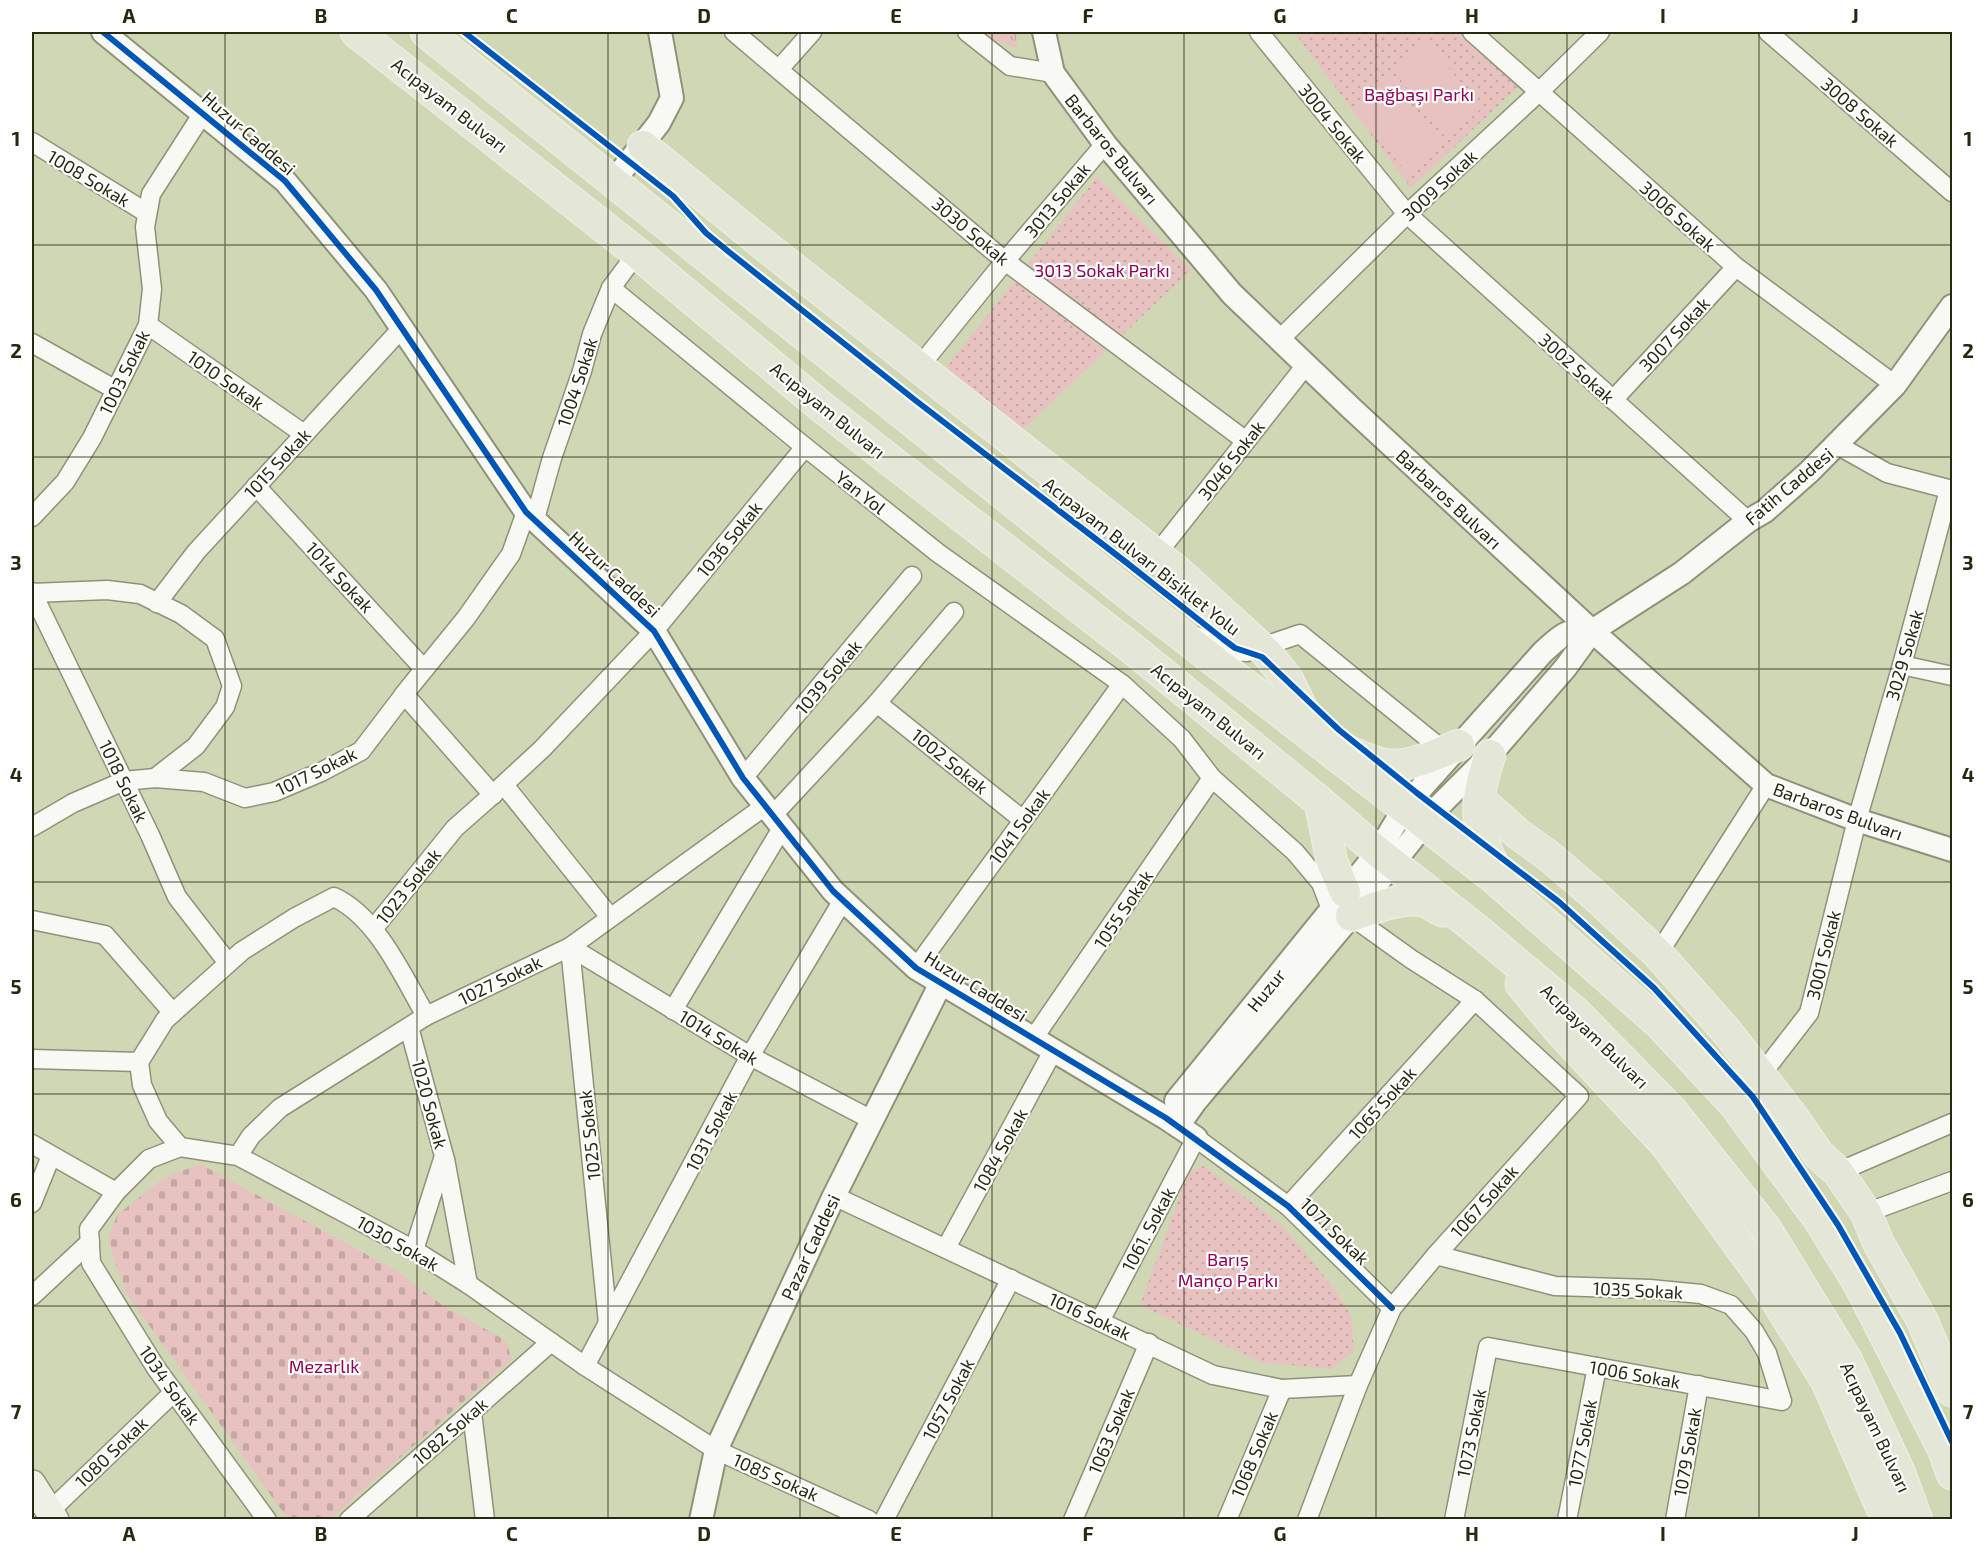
<svg xmlns="http://www.w3.org/2000/svg" width="1984" height="1551" font-family="'Exo 2',sans-serif">
<defs>
<pattern id="grass-tufts" width="24" height="20" patternUnits="userSpaceOnUse" patternTransform="scale(1.5)"><rect width="24" height="20" fill="#e8c2c0"/><path d="M3 7l-1-3M5 7V3M7 7l1-3M15 17l-1-3M17 17v-4M19 17l1-3" fill="none" stroke="#c7a7a4"/></pattern>
<pattern id="cemetery-stones" width="16" height="16" patternUnits="userSpaceOnUse" patternTransform="scale(1.5)"><rect width="16" height="16" fill="#e8c2c0"/><path d="M2 7V4a2 2 0 0 1 4 0v3zM10 15v-3a2 2 0 0 1 4 0v3z" fill="#c7a7a4"/></pattern>
<pattern id="park-dots" width="8" height="8" patternUnits="userSpaceOnUse" patternTransform="scale(1.5)"><rect width="8" height="8" fill="#e8c2c0"/><path d="M2 2h.1M6 6h.1" fill="none" stroke="#c7a7a4" stroke-width="1.8" stroke-linecap="round"/></pattern>
</defs>
<rect width="100%" height="100%" fill="#d0d7b4"/>
<!-- grass -->
<path fill="url(#grass-tufts)" d="M980,32H1016L1017,48L987,37Z"/>
<!-- cemetery -->
<path fill="url(#cemetery-stones)" d="M200,1164L395,1270L442,1305L505,1340L512,1359L330,1519H288L126,1293L108,1242L117,1215L164,1178Z"/>
<!-- park -->
<g fill="url(#park-dots)">
<path d="M1294,32H1461L1519,86L1411,188Z"/>
<path d="M1097,177L1191,270L1017,435L940,375Z"/>
<path d="M1204,1166L1284,1227L1336,1291L1351,1316L1354,1351L1331,1369L1260,1362L1140,1305L1189,1172Z"/>
</g>
<!-- pitch -->
<g fill="#e8c2c0">
<path d="M1427,40L1481,109L1447,139L1393,70Z"/>
<path d="M1387,77L1441,142L1407,173L1353,108Z"/>
</g>
<g fill="none" stroke-linecap="round" stroke-linejoin="round">
<!-- minor casing -->
<g stroke="#8e9378" stroke-width="21">
<g id="minor">
<path d="M734,32L1005,261L1246,441"/>
<path d="M967,32L1010,66L1053,73"/>
<path d="M1259,32L1407,214L1748,521"/>
<path d="M1472,32L1736,267L1895,385"/>
<path d="M1768,32L1952,192"/>
<path d="M780,68L812,32"/>
<path d="M32,142L147,213"/>
<path d="M611,288L805,447L938,553L1122,684L1182,739L1212,778L1295,852L1321,883L1331,909"/>
<path d="M148,325L304,434"/>
<path d="M1280,339L1407,214L1539,92L1600,32"/>
<path d="M32,343L116,390"/>
<path d="M919,367L1005,261L1105,144"/>
<path d="M1613,400L1736,267"/>
<path d="M1837,445L1887,473L1952,490"/>
<path d="M256,486L424,669"/>
<path d="M32,517L65,482L92,438L148,325L152,289L145,227L151,194L203,113"/>
<path d="M535,519L552,458L582,371L592,334L611,288L637,253"/>
<path d="M1156,555L1306,365"/>
<path d="M32,592L150,835L177,897L228,963"/>
<path d="M32,593L107,590L140,594L181,614L215,639L232,686L225,707L196,746L155,778"/>
<path d="M157,603L196,552L402,328"/>
<path d="M1196,636L1234,651L1247,652L1300,634L1444,751"/>
<path d="M1902,665L1952,676"/>
<path d="M404,694L493,795"/>
<path d="M877,703L1023,820"/>
<path d="M743,778L912,576"/>
<path d="M504,785L610,917"/>
<path d="M773,815L877,703L954,612"/>
<path d="M32,827L73,803L124,781L155,778L204,782L245,798L274,792L321,772L361,751L409,688L466,618L511,554L526,512"/>
<path d="M32,920L105,935L173,1013"/>
<path d="M374,928L455,828L489,798L542,749L654,631L805,447"/>
<path d="M570,947L608,1323"/>
<path d="M570,947L750,1056L872,1120"/>
<path d="M1658,954L1766,785"/>
<path d="M916,968L1122,684"/>
<path d="M673,1010L782,828"/>
<path d="M409,1027L444,1156L414,1250"/>
<path d="M1033,1039L1212,778"/>
<path d="M32,1059L139,1062"/>
<path d="M1761,1075L1809,1013L1857,820L1902,665L1949,490"/>
<path d="M32,1144L116,1192"/>
<path d="M180,1147L158,1121L142,1085L139,1062L165,1020L242,951L294,918L334,897C377,917 403,976 426,1016"/>
<path d="M238,1156L251,1136L280,1108L426,1016L570,947L765,806"/>
<path d="M445,1159L468,1284"/>
<path d="M1838,1172L1952,1123"/>
<path d="M834,1196L1213,1375L1282,1389L1358,1385"/>
<path d="M32,1203L51,1156"/>
<path d="M1288,1206L1475,1000"/>
<path d="M1866,1213L1952,1181"/>
<path d="M946,1248L1053,1051"/>
<path d="M1436,1255L1555,1286L1650,1289L1701,1294L1731,1305L1754,1331L1767,1353L1782,1401L1488,1347L1454,1520"/>
<path d="M32,1296L90,1242"/>
<path d="M1100,1321L1196,1138L1288,1206L1392,1308"/>
<path d="M585,1366L750,1056L843,900"/>
<path d="M472,1412L485,1520"/>
<path d="M49,1512L174,1392"/>
<path d="M267,1520L156,1368L91,1263L89,1229L116,1192L149,1159L180,1147L238,1156L414,1250L468,1284L585,1366L716,1450L869,1520"/>
<path d="M349,1520L551,1342"/>
<path d="M884,1520L1011,1279"/>
<path d="M1073,1520L1149,1343"/>
<path d="M1227,1520L1282,1389"/>
<path d="M1307,1520L1358,1385L1392,1308L1436,1255L1579,1096L1475,1000L1411,959L1351,916"/>
<path d="M1567,1520L1597,1367"/>
<path d="M1675,1520L1699,1385"/>
</g>
</g>
<!-- tertiary casing -->
<g stroke="#8e9378" stroke-width="26">
<g id="tertiary">
<path d="M103,32L285,181L376,290L526,512L654,631L743,778L833,891L916,968L1166,1118L1196,1138"/>
<path d="M1044,32L1053,73L1105,144L1232,294L1351,408L1592,631L1766,785L1857,820L1952,850"/>
<path d="M613,182L659,123L672,98L660,32"/>
<path d="M1176,1101L1378,852L1405,807L1417,793L1543,652C1562,635 1565,629 1592,631"/>
<path d="M1178,1126L1195,1102L1351,916L1438,807L1490,755L1566,667L1592,631L1682,573L1748,521L1765,511L1809,472L1895,385L1952,306"/>
<path d="M701,1520L716,1450L834,1196L941,983"/>
</g>
</g>
<!-- secondary casing -->
<g stroke="#8e9378" stroke-width="30">
<path id="secondary" d="M32,1484L55,1520"/>
</g>
<!-- primary casing -->
<g stroke="#eaeddd" stroke-width="33">
<g id="primary">
<path d="M356,32L637,253L823,408L1134,650L1320,802L1378,852L1476,929L1575,1012L1672,1111L1766,1229L1847,1361L1899,1471L1917,1520"/>
<path d="M426,32L1126,592L1494,878L1660,1024L1735,1105L1820,1221L1859,1284L1943,1449L1952,1474"/>
<path d="M643,146L764,245L1177,571L1267,653L1288,680L1315,736C1334,744 1369,763 1388,765C1412,767 1437,754 1459,745"/>
<path d="M1490,755C1472,805 1475,836 1502,881"/>
<path d="M1479,799L1517,833L1550,857L1592,893L1658,954L1728,1033L1792,1116L1819,1155L1838,1172L1866,1213L1878,1242L1922,1320L1952,1391"/>
<path d="M1320,802L1332,862L1345,892"/>
<path d="M1351,916C1373,909 1403,895 1426,902C1431,904 1437,909 1443,911"/>
<path d="M1521,984L1559,1030L1667,1146L1762,1277L1826,1380L1887,1520"/>
</g>
</g>
<!-- minor -->
<use href="#minor" stroke="#f8f9f4" stroke-width="18"/>
<!-- tertiary -->
<use href="#tertiary" stroke="#f8f9f4" stroke-width="22"/>
<!-- secondary -->
<use href="#secondary" stroke="#eef0e6" stroke-width="27"/>
<!-- primary -->
<use href="#primary" stroke="#e4e6d7" stroke-width="30"/>
<!-- cycleway casing -->
<g stroke="#fefefe" stroke-width="10">
<g id="cycleway">
<path d="M103,32L285,181L376,290L526,512L654,631L743,778L833,891L916,968L1166,1118L1288,1206L1392,1308"/>
<path d="M464,32L673,196L706,233L729,252L915,400L1127,563L1223,639L1235,648L1262,657L1339,730L1417,793L1559,902L1654,988L1753,1097L1838,1225L1900,1333L1952,1442"/>
</g>
</g>
<!-- cycleway -->
<use href="#cycleway" stroke="#0057b8" stroke-width="6"/>
</g>
<!-- grid -->
<path fill="none" stroke="#252910" stroke-width="1.5" stroke-opacity="0.55" d="M225,32V1520M417,32V1520M608,32V1520M800,32V1520M992,32V1520M1184,32V1520M1376,32V1520M1567,32V1520M1759,32V1520M32,245H1952M32,457H1952M32,669H1952M32,882H1952M32,1094H1952M32,1306H1952"/>
<g text-anchor="middle" dominant-baseline="central" stroke-width="4.5" stroke-linejoin="round" paint-order="stroke">
<!-- park labels -->
<g font-size="18" fill="#930351" stroke="#fefefe">
<text x="1419" y="94">Bağbaşı Parkı</text>
<text x="1102" y="270">3013 Sokak Parkı</text>
<text x="1228" y="1259">Barış<tspan x="1228" dy="21">Manço Parkı</tspan></text>
<text x="324" y="1366">Mezarlık</text>
</g>
<!-- street labels -->
<g font-size="18" fill="#252910" stroke="#fefefe">
<text transform="translate(450 105) rotate(38)">Acıpayam Bulvarı</text>
<text transform="translate(1860 112) rotate(41)">3008 Sokak</text>
<text transform="translate(1333 123) rotate(51)">3004 Sokak</text>
<text transform="translate(249 133) rotate(41)">Huzur Caddesi</text>
<text transform="translate(1112 149) rotate(51)">Barbaros Bulvarı</text>
<text transform="translate(89 178) rotate(31)">1008 Sokak</text>
<text transform="translate(1439 185) rotate(-43)">3009 Sokak</text>
<text transform="translate(1057 200) rotate(-50)">3013 Sokak</text>
<text transform="translate(1678 216) rotate(42)">3006 Sokak</text>
<text transform="translate(971 231) rotate(40)">3030 Sokak</text>
<text transform="translate(1674 334) rotate(-47)">3007 Sokak</text>
<text transform="translate(1577 368) rotate(42)">3002 Sokak</text>
<text transform="translate(124 372) rotate(-64)">1003 Sokak</text>
<text transform="translate(226 380) rotate(35)">1010 Sokak</text>
<text transform="translate(577 382) rotate(-72)">1004 Sokak</text>
<text transform="translate(828 410) rotate(39)">Acıpayam Bulvarı</text>
<text transform="translate(1231 460) rotate(-52)">3046 Sokak</text>
<text transform="translate(277 463) rotate(-47)">1015 Sokak</text>
<text transform="translate(1789 486) rotate(-40)">Fatih Caddesi</text>
<text transform="translate(861 492) rotate(38)">Yan Yol</text>
<text transform="translate(1449 499) rotate(43)">Barbaros Bulvarı</text>
<text transform="translate(729 539) rotate(-51)">1036 Sokak</text>
<text transform="translate(1142 556) rotate(38)">Acıpayam Bulvarı Bisiklet Yolu</text>
<text transform="translate(615 574) rotate(43)">Huzur Caddesi</text>
<text transform="translate(340 577) rotate(47)">1014 Sokak</text>
<text transform="translate(1904 655) rotate(-74)">3029 Sokak</text>
<text transform="translate(828 677) rotate(-50)">1039 Sokak</text>
<text transform="translate(1209 711) rotate(39)">Acıpayam Bulvarı</text>
<text transform="translate(950 761) rotate(39)">1002 Sokak</text>
<text transform="translate(316 771) rotate(-26)">1017 Sokak</text>
<text transform="translate(124 781) rotate(64)">1018 Sokak</text>
<text transform="translate(1838 811) rotate(20)">Barbaros Bulvarı</text>
<text transform="translate(1019 826) rotate(-54)">1041 Sokak</text>
<text transform="translate(408 886) rotate(-51)">1023 Sokak</text>
<text transform="translate(1123 909) rotate(-56)">1055 Sokak</text>
<text transform="translate(1823 955) rotate(-76)">3001 Sokak</text>
<text transform="translate(500 980) rotate(-26)">1027 Sokak</text>
<text transform="translate(976 986) rotate(32)">Huzur Caddesi</text>
<text transform="translate(1266 990) rotate(-51)">Huzur</text>
<text transform="translate(1595 1036) rotate(44)">Acıpayam Bulvarı</text>
<text transform="translate(719 1037) rotate(31)">1014 Sokak</text>
<text transform="translate(1382 1103) rotate(-48)">1065 Sokak</text>
<text transform="translate(430 1104) rotate(75)">1020 Sokak</text>
<text transform="translate(711 1131) rotate(-62)">1031 Sokak</text>
<text transform="translate(589 1135) rotate(-96)">1025 Sokak</text>
<text transform="translate(1000 1150) rotate(-61)">1084 Sokak</text>
<text transform="translate(1484 1201) rotate(-48)">1067 Sokak</text>
<text transform="translate(1148 1229) rotate(-62)">1061. Sokak</text>
<text transform="translate(1335 1231) rotate(44)">1071 Sokak</text>
<text transform="translate(398 1243) rotate(30)">1030 Sokak</text>
<text transform="translate(810 1247) rotate(-65)">Pazar Caddesi</text>
<text transform="translate(1638 1290) rotate(3)">1035 Sokak</text>
<text transform="translate(1090 1316) rotate(25)">1016 Sokak</text>
<text transform="translate(1635 1374) rotate(10)">1006 Sokak</text>
<text transform="translate(170 1385) rotate(55)">1034 Sokak</text>
<text transform="translate(948 1399) rotate(-62)">1057 Sokak</text>
<text transform="translate(1876 1427) rotate(65)">Acıpayam Bulvarı</text>
<text transform="translate(450 1431) rotate(-41)">1082 Sokak</text>
<text transform="translate(1111 1431) rotate(-67)">1063 Sokak</text>
<text transform="translate(1471 1433) rotate(-79)">1073 Sokak</text>
<text transform="translate(1582 1443) rotate(-79)">1077 Sokak</text>
<text transform="translate(111 1452) rotate(-44)">1080 Sokak</text>
<text transform="translate(1687 1452) rotate(-80)">1079 Sokak</text>
<text transform="translate(1254 1454) rotate(-67)">1068 Sokak</text>
<text transform="translate(776 1477) rotate(24)">1085 Sokak</text>
</g>
</g>
<!-- border -->
<rect width="1984" height="1551" fill="none" stroke="#fefefe" stroke-width="66"/>
<rect x="33" y="33" width="1918" height="1485" fill="none" stroke="#252910" stroke-width="2"/>
<g font-size="20" text-anchor="middle" font-weight="bold" fill="#252910">
<text x="129" y="23">A</text>
<text x="321" y="23">B</text>
<text x="512" y="23">C</text>
<text x="704" y="23">D</text>
<text x="896" y="23">E</text>
<text x="1088" y="23">F</text>
<text x="1280" y="23">G</text>
<text x="1472" y="23">H</text>
<text x="1663" y="23">I</text>
<text x="1855" y="23">J</text>
<text x="16" y="146">1</text>
<text x="1968" y="146">1</text>
<text x="16" y="358">2</text>
<text x="1968" y="358">2</text>
<text x="16" y="570">3</text>
<text x="1968" y="570">3</text>
<text x="16" y="782">4</text>
<text x="1968" y="782">4</text>
<text x="16" y="994">5</text>
<text x="1968" y="994">5</text>
<text x="16" y="1207">6</text>
<text x="1968" y="1207">6</text>
<text x="16" y="1419">7</text>
<text x="1968" y="1419">7</text>
<text x="129" y="1541">A</text>
<text x="321" y="1541">B</text>
<text x="512" y="1541">C</text>
<text x="704" y="1541">D</text>
<text x="896" y="1541">E</text>
<text x="1088" y="1541">F</text>
<text x="1280" y="1541">G</text>
<text x="1472" y="1541">H</text>
<text x="1663" y="1541">I</text>
<text x="1855" y="1541">J</text>
</g>
</svg>
